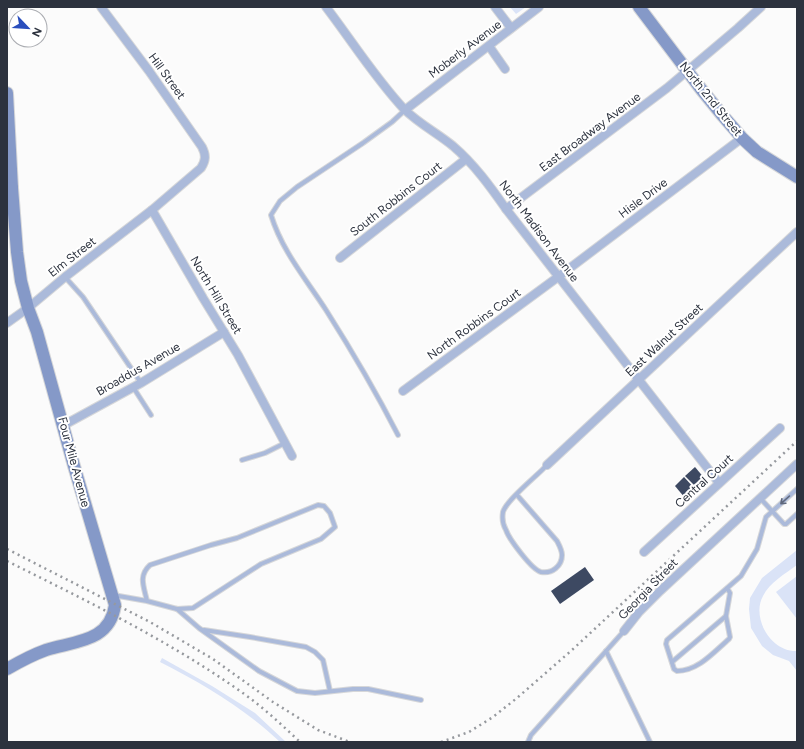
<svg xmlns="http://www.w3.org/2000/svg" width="804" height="749" font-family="Figtree,sans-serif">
<rect width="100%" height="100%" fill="#fbfbfb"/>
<!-- green -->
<g fill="#dae3f7">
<path d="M510,7H526L516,14Z"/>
<path d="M797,550V565C785,574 770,582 763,596C751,618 771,652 797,651V671L789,661L773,655L762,646L751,628L749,609L750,598L762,578Z"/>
<path d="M797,576V619L776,592Z"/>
<path d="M162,658L212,686L255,713L286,742H280C244,708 203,684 160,662Z"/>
</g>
<!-- building -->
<g fill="#3d4962">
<path d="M695,467L705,479L696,487L685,476Z"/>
<path d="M684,477L695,489L685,498L675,486Z"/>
<path d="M585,567L594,580L560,604L551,591Z"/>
</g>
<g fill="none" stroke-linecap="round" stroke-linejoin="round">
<!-- lane casing -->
<g stroke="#d6d7d9" stroke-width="6">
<g id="lane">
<path d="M65,277L83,297L141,383"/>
<path d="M133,387L151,415"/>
<path d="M398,435C376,392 352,351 326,310C306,279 282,251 271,215L280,201L297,187L363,143L392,122L405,110"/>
<path d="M242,460L265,453L285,443"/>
<path d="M517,495L557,541C559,545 562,550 562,555C562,566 552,574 541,572C532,570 509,539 506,530C503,525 502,518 503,512C506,501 533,479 543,469L547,465"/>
<path d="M760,498L784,524H786L797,514"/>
<path d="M727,588L730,593L726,616L730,637L729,639C714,652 698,671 677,671L674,669L666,644L667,640L741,576L757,549L766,517L797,489"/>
<path d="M113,595L147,601L177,609L193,608L261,564L321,539L335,527L330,513L324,506L318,505L237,538L211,545L150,565C138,576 144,587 147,601"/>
<path d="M177,609L199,628L259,671L297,691L315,693L353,689H368L421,700"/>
<path d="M204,630L250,637L306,647L315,652L323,660L330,691"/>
<path d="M606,651L650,742"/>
<path d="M672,662L726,616"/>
<path d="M528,742L531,735L624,631"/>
</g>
</g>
<!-- street casing -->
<g stroke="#d6d7d9" stroke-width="10">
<g id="street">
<path d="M326,7C352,41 375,78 404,109C418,123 437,133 453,146C474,164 490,186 506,209L719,483"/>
<path d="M495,7L511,28"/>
<path d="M489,46L505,69"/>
<path d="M405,110L539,7"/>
<path d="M506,209L667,88L738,28L761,7"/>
<path d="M152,210L203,298L238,355L292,456"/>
<path d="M340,258L466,159"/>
<path d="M7,323L28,308L65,277L152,210L201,168C206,160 206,155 202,147L149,71L101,7"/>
<path d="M403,391L558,277L742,138"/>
<path d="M64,425L141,383L224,332"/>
<path d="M547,465L797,232"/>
<path d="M644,552L780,428"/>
<path d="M624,631L639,612L660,591L797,464"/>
</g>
</g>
<!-- secondary casing -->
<g stroke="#d6d7d9" stroke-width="14">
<g id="secondary">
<path d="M639,7L701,89L723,116L742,138L757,152L797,177"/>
<path d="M7,93L12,188L7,193"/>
<path d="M7,669C19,662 32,655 46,650C75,641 110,642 115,605L74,466L37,332L28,308L21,281L17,252L12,188"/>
</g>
</g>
<!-- lane -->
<use href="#lane" stroke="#abbada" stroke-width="4"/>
<!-- street -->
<use href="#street" stroke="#abbada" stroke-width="8"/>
<!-- secondary -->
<use href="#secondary" stroke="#8599c8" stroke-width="12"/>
<!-- rail -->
<g stroke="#96999e" stroke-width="2.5" stroke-dasharray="2 4" stroke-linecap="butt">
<path d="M7,549L150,622L213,659L273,702L318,730L350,742"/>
<path d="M7,561C89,602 172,642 247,696C266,710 283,726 300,742"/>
<path d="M441,742L469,732L493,717L517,698L572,650L797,441"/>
</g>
</g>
<!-- one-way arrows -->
<defs><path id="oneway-shaft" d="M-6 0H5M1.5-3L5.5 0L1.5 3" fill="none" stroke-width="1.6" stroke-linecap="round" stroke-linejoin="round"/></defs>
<use stroke="#5f687c" href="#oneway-shaft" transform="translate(785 500) rotate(138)"/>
<g text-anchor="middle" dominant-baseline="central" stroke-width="4" stroke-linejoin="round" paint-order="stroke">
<!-- street labels -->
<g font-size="12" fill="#2c323e" stroke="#fff">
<text transform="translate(465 49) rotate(-37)">Moberly Avenue</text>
<text transform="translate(167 76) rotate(54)">Hill Street</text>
<text transform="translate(711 99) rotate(51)">North 2nd Street</text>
<text transform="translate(590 132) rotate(-37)">East Broadway Avenue</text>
<text transform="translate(643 198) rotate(-37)">Hisle Drive</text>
<text transform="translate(396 199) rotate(-38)">South Robbins Court</text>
<text transform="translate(539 231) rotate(53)">North Madison Avenue</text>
<text transform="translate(72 257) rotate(-38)">Elm Street</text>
<text transform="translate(216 295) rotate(59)">North Hill Street</text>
<text transform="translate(474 324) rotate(-36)">North Robbins Court</text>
<text transform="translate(664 340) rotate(-43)">East Walnut Street</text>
<text transform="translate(138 369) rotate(-30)">Broaddus Avenue</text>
<text transform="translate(74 462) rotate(75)">Four Mile Avenue</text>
<text transform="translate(704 481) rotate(-42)">Central Court</text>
<text transform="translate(648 589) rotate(-46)">Georgia Street</text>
</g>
</g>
<!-- border -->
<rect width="804" height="749" fill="none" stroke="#2c323e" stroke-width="16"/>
<!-- north arrow -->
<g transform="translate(28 28) rotate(115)"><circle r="19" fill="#ffffff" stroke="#abadb2"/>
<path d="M0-3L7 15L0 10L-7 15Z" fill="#2a4ebd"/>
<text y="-6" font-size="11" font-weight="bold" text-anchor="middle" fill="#2c323e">N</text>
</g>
</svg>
